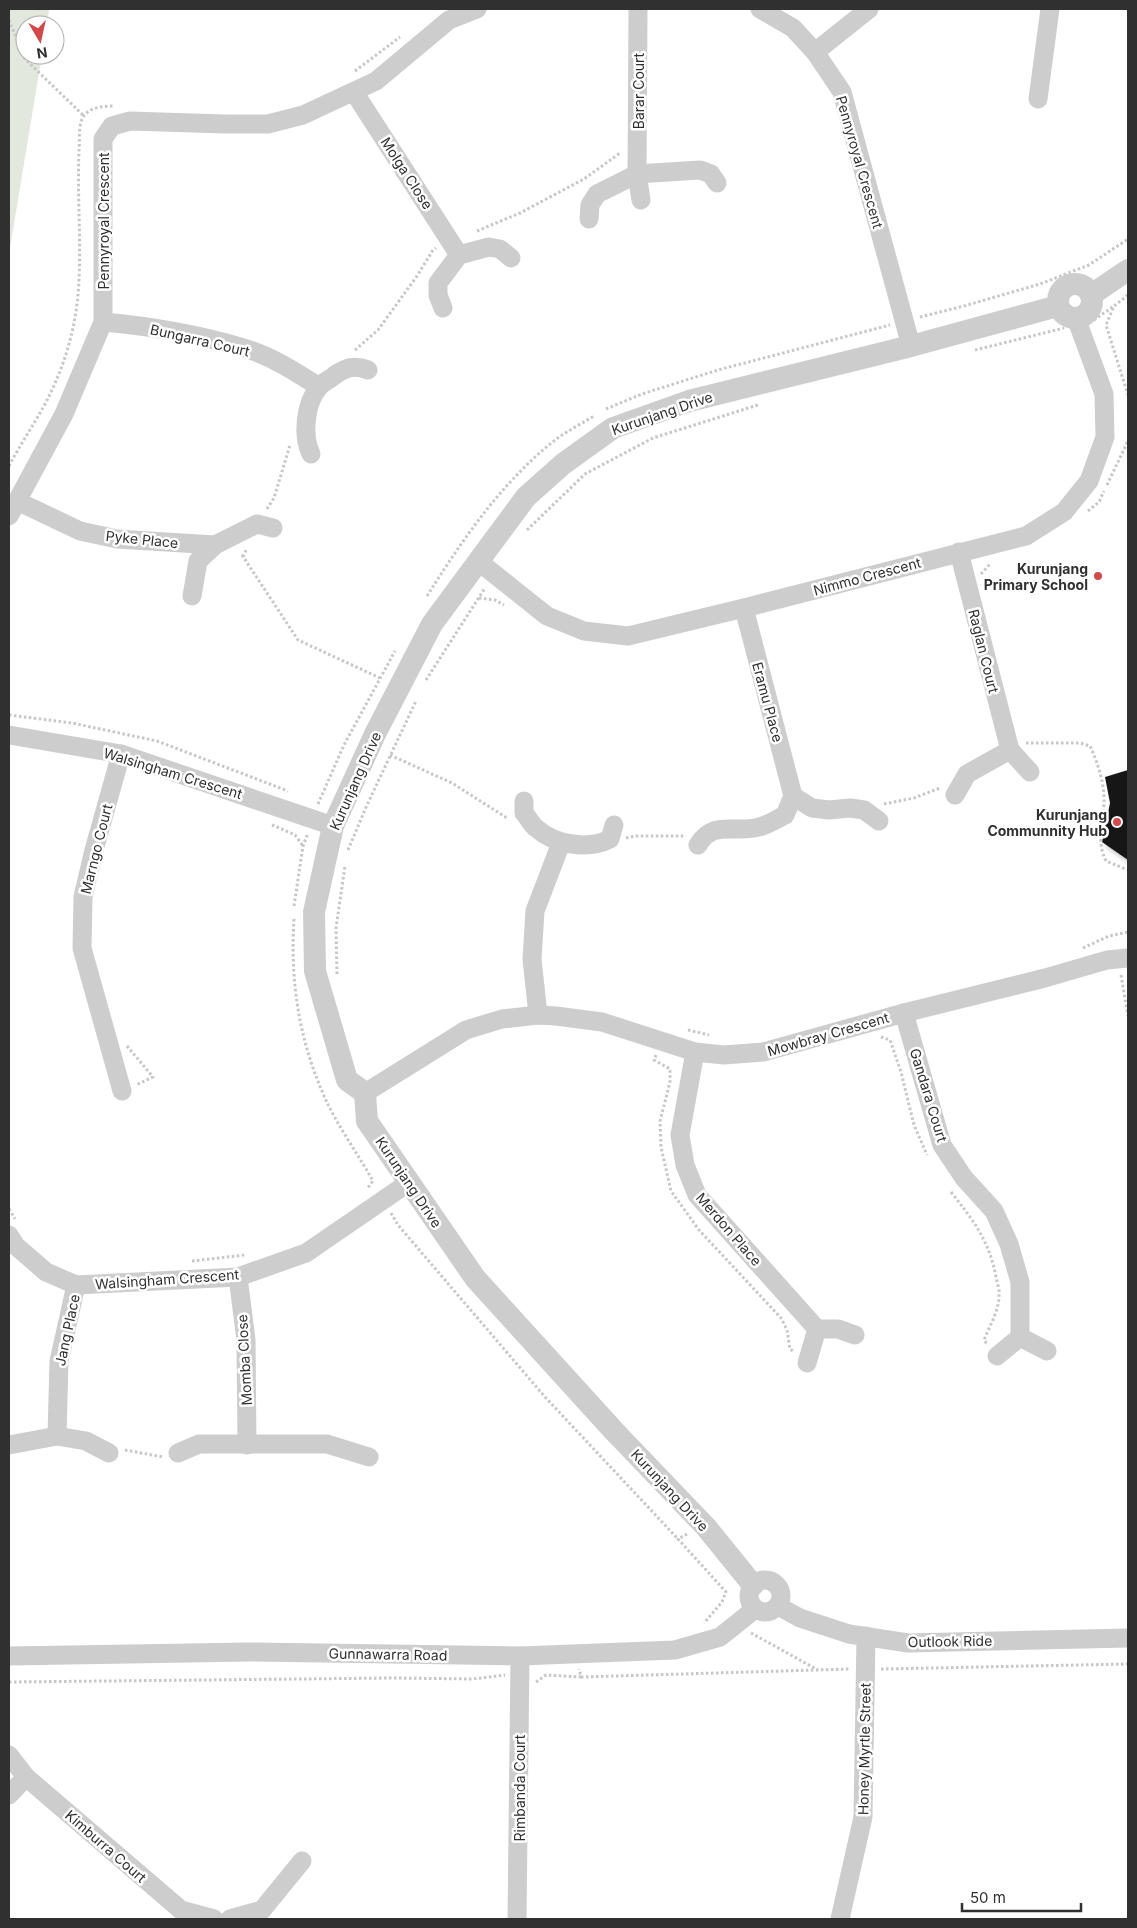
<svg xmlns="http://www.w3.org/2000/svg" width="1137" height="1928" font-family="Inter,sans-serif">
<defs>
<filter id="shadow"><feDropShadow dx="4.5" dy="4.5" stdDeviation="2.5" flood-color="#0004"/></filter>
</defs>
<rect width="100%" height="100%" fill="#fff"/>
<!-- green -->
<path fill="#e2e8dd" d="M9,9H49V10L47,25H25V55H42L9,254Z"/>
<!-- building -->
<path fill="#171717" filter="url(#shadow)" d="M1128,770V860L1102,842L1110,803L1105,777Z"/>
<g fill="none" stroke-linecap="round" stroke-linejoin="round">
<!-- path -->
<g stroke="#c7c7c7" stroke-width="3" stroke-dasharray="2.5 2.5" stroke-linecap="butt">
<path d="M9,20L25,59L84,116"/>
<path d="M355,71L400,37"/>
<path d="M477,231L520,213L584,179L620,153"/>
<path d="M1128,295L1114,306L1106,325L1128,395"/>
<path d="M920,317L964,306L1040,284L1089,265L1128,239"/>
<path d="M1094,320L1114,306"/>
<path d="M355,350L378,330L417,276L433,250L436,248"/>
<path d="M975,350L1064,328"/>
<path d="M606,409L642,394L718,370L890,325"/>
<path d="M9,466C22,441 40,416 52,390C66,360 75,328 78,295C82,247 77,199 79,151C80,140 78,126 83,117C89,107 104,106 114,106"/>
<path d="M1107,485L1128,441"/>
<path d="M267,509L274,498L290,445"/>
<path d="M1088,511L1099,502L1104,491"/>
<path d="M527,530L585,474L653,438L758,405"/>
<path d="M242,555L298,640L380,678"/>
<path d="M243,557L247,548"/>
<path d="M981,574L990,564"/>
<path d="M427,596C463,539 501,483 555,440C567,431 581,424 594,416"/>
<path d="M479,598L495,600L504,605"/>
<path d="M426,680L485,588"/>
<path d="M9,715L72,723L157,741L288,791"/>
<path d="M1026,743H1080L1090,746C1098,763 1105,785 1104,804C1103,826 1096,840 1106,861L1128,870"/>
<path d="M390,755L452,783L507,818"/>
<path d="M318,804L344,745L395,651"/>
<path d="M884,804L914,798L940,788"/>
<path d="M272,825L295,835L303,846"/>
<path d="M626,838L636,836H685"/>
<path d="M348,850L367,805L416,701"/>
<path d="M294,906L303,846L308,833"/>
<path d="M294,919C290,982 299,1040 325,1098C337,1125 358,1154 373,1181L367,1189"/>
<path d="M1083,948L1109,936L1128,932"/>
<path d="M337,974L336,928L345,866"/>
<path d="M1121,975L1128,1016"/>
<path d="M688,1030L709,1035"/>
<path d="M881,1037L890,1040L901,1072L914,1125L927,1155"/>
<path d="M127,1046L153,1077L136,1085"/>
<path d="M656,1055L654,1060L670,1069V1082L660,1121L661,1147L671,1191L699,1230L781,1318L787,1330L790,1349L794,1352"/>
<path d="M951,1192C973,1220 989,1240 996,1277C997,1283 1000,1290 999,1296C999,1311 989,1327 984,1340L987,1344"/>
<path d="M9,1209L15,1219"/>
<path d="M391,1213L398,1225L545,1397L678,1539"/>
<path d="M192,1261L245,1255"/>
<path d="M125,1450L163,1457"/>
<path d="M687,1534L678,1539L726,1592L722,1602L704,1623"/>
<path d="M751,1633L818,1670"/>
<path d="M881,1669L1128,1664"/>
<path d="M581,1677L850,1669"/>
<path d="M9,1682L393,1678L473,1679L505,1675"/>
<path d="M536,1682L546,1675L581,1677L579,1669"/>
</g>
<!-- minor -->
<g stroke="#cdcdcd" stroke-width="19">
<path d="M638,9L637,174L641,200"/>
<path d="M760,9L793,28L815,52L842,92L911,346"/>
<path d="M815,52L869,9"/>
<path d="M354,92L459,255"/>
<path d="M1038,99L1050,9"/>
<path d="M589,219L590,205L597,194L637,174L700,170L711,174L717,183"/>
<path d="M443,308L438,295V283L459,255L489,247L500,249L511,258"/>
<path d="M103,322C149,326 200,335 244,348C271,356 296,372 319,387"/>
<path d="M311,454C302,436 305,403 319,387C323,382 331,379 335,375C347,367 354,365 368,370"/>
<path d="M17,501L80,531L117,539L215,545"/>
<path d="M9,516L64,414L103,322V139L112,126L130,121L225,124H268L303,115L376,81L449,20L477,9"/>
<path d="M478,561L547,616L584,631L628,636L744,608L1026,536L1064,512L1089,481L1105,437L1104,394L1076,318"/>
<path d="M192,596L198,561L215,545L257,524L273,528"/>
<path d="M9,735L121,754L333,826"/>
<path d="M1010,750L1030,772"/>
<path d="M121,754L94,850L83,897L82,948L122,1091"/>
<path d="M955,795L967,774L1010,750L959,552"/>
<path d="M793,796L812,808L829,810L850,808L864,810L879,821"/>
<path d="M524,801V813C528,817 531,824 536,828C555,845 588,850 610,839L614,825"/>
<path d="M698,845C713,819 736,834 759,827C768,825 777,819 785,815L793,796L744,608"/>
<path d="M904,1013L942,1145L964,1178L994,1211L1009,1244L1020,1282V1337"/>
<path d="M538,1015L532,959L535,911L561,843"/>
<path d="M695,1052L680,1135L685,1165L697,1195L817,1329"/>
<path d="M365,1093L466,1030L502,1019L538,1015L556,1016L602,1022L695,1052L724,1055L763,1052L904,1013L1045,978L1107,960L1128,958"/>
<path d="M9,1235L16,1246L46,1272L76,1285L238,1277L306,1253L408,1183"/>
<path d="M238,1277L246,1340L247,1445"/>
<path d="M997,1356L1020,1337L1047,1351"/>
<path d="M807,1363L817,1329H838L855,1335"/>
<path d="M57,1436L59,1361L76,1285"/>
<path d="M9,1445L57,1436L86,1441L109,1453"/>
<path d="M178,1453L199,1444H327L369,1457"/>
<circle cx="765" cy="1596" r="16"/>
<path d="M778,1606L800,1618L849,1634L908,1643L1128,1638"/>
<path d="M9,1656L248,1652L520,1656L675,1650L720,1637L755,1609"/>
<path d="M9,1755L26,1777L181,1910L214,1919"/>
<path d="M9,1795L26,1777"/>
<path d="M230,1919L262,1910L302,1861"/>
<path d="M517,1919L520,1656"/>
<path d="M840,1919L863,1817L866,1636"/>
</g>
<!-- tertiary -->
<g stroke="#cdcdcd" stroke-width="22">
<circle cx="1075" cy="301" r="17"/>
<path d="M1091,295L1128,270"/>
<path d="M753,1585L706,1527L614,1431L475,1278L367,1121L365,1093L347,1080L315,971L314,912L333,826L375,734L432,624L526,497L563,464L613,428L689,401L911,346L1058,306"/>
</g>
</g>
<!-- markers -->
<g fill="#d14949" stroke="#fff" stroke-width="2">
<circle cx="1098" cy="576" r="5"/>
<circle cx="1117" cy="822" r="5"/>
</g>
<g text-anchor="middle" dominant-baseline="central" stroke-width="5" stroke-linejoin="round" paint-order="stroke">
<!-- street labels -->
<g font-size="14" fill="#303030" stroke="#fff">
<text transform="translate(638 91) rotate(-90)">Barar Court</text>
<text transform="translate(860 162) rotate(74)">Pennyroyal Crescent</text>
<text transform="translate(407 173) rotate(57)">Molga Close</text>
<text transform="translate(103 221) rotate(-90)">Pennyroyal Crescent</text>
<text transform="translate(200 340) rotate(13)">Bungarra Court</text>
<text transform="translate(662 413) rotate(-19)">Kurunjang Drive</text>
<text transform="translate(142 539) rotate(6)">Pyke Place</text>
<text transform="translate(867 576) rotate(-15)">Nimmo Crescent</text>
<text transform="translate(984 651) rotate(76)">Raglan Court</text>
<text transform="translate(768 702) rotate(75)">Eramu Place</text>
<text transform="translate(173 773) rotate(17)">Walsingham Crescent</text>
<text transform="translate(355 781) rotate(-66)">Kurunjang Drive</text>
<text transform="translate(96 849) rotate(-76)">Marngo Court</text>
<text transform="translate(828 1034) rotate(-16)">Mowbray Crescent</text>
<text transform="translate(929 1095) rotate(73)">Gandara Court</text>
<text transform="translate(409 1182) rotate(56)">Kurunjang Drive</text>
<text transform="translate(729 1229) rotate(49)">Merdon Place</text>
<text transform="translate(167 1279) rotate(-4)">Walsingham Crescent</text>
<text transform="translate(67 1330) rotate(-78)">Jang Place</text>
<text transform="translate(244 1360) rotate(-93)">Momba Close</text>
<text transform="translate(670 1490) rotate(47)">Kurunjang Drive</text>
<text transform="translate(950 1641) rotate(-1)">Outlook Ride</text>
<text transform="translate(388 1654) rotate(1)">Gunnawarra Road</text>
<text transform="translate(864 1749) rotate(-89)">Honey Myrtle Street</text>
<text transform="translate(519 1788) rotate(-90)">Rimbanda Court</text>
<text transform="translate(106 1846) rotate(41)">Kimburra Court</text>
</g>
<!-- poi labels -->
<g font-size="14" font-weight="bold" fill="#303030" stroke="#fff" text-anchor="end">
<text x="1088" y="568">Kurunjang<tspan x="1088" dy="16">Primary School</tspan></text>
<text x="1107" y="814">Kurunjang<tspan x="1107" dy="16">Communnity Hub</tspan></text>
</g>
</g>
<!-- border -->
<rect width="1137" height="1928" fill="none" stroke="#303030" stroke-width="20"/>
<!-- north arrow -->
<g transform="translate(40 40) rotate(171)"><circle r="24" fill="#ffffff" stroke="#acacac"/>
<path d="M0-4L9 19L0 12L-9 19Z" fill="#d14949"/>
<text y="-8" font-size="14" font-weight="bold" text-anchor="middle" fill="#303030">N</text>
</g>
<!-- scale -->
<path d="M962 1903v8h119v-8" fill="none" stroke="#303030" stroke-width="2.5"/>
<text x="970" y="1903" font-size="15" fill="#303030" stroke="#ffffff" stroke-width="4" paint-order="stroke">50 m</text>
</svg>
